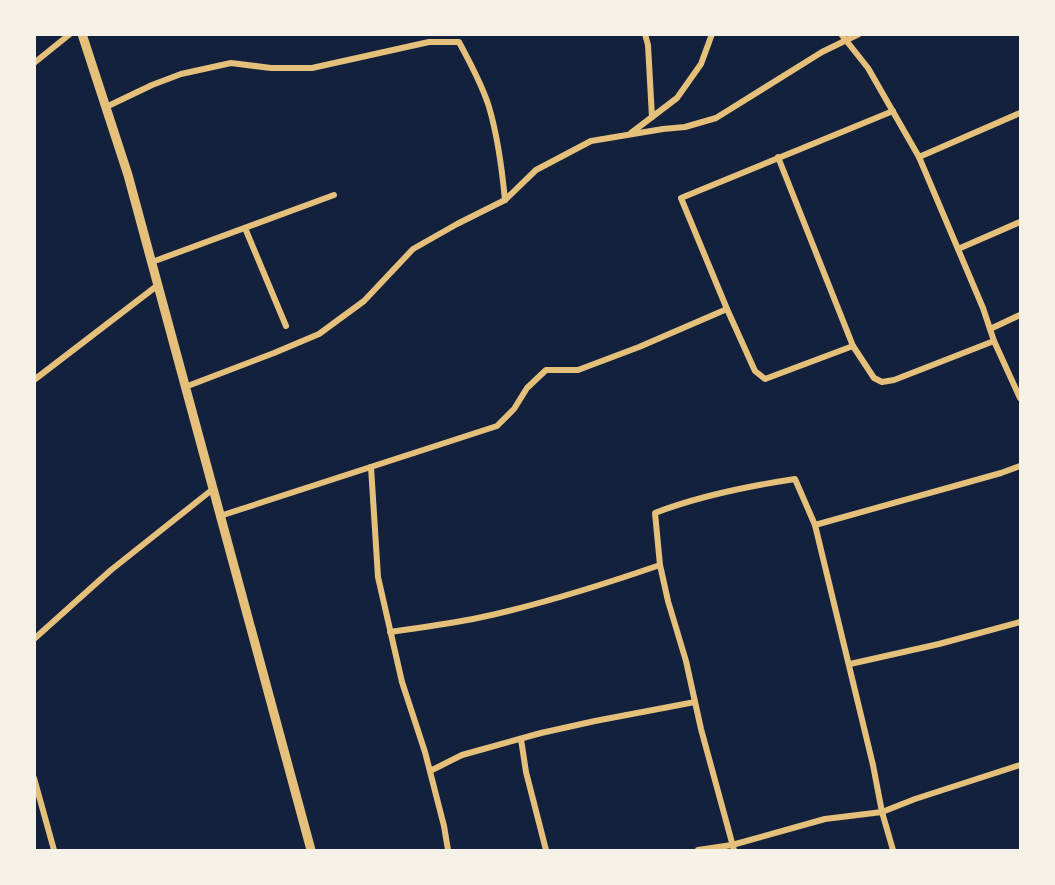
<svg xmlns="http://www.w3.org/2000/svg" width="1055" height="885" font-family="'Source Sans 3',sans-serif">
<rect width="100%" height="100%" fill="#14213d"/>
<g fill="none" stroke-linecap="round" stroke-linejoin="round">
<!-- minor -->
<g stroke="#e5c07b" stroke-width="6">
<path d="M645,34L648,45L652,117"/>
<path d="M841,34L868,68L919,157L983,308L994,341L1020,398"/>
<path d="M34,63L70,34"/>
<path d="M106,107L152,85L181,74L231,63L271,68H312L429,42H459C470,63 482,84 489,107C498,137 502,169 505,200"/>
<path d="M631,133L677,98L701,64L712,34"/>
<path d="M778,157L853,346"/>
<path d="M919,157L1020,113"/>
<path d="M245,228L286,326"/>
<path d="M958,249L1020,222"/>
<path d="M152,262L334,195"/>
<path d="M727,309L681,198L893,111"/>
<path d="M990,329L1020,315"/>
<path d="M34,380L158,285"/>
<path d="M185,387L274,353L319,334L364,301L413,249L457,224L505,200L536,170L591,141L663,129L685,127L716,118L822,52L859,34"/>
<path d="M371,467L378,577L402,682L425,752L444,826L448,850"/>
<path d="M220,516L497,426L514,409L527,388L546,370H578L639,347L727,309L755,371L765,379L853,346L874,378L882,382L894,380L994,341"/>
<path d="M815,525L1001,473L1020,466"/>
<path d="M390,632C418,628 446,624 473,619C537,606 599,586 660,565"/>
<path d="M34,639L111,570L213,489"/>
<path d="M850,664L939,644L1020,622"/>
<path d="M521,739L526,772L546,850"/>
<path d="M430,771L462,755L541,733L595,721L695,702"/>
<path d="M34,778L54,850"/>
<path d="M698,850L732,845L825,819L882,812L915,799L1020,765"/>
<path d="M734,850L701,729L686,661L668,601L660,565L655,513C699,496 749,486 795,479L815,525L873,765L882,812L893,850"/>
</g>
<!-- tertiary -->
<path stroke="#e5c07b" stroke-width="9" d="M82,34L128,175L311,850"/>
</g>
<!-- border -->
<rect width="1055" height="885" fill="none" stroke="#f6f1e7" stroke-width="72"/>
</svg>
